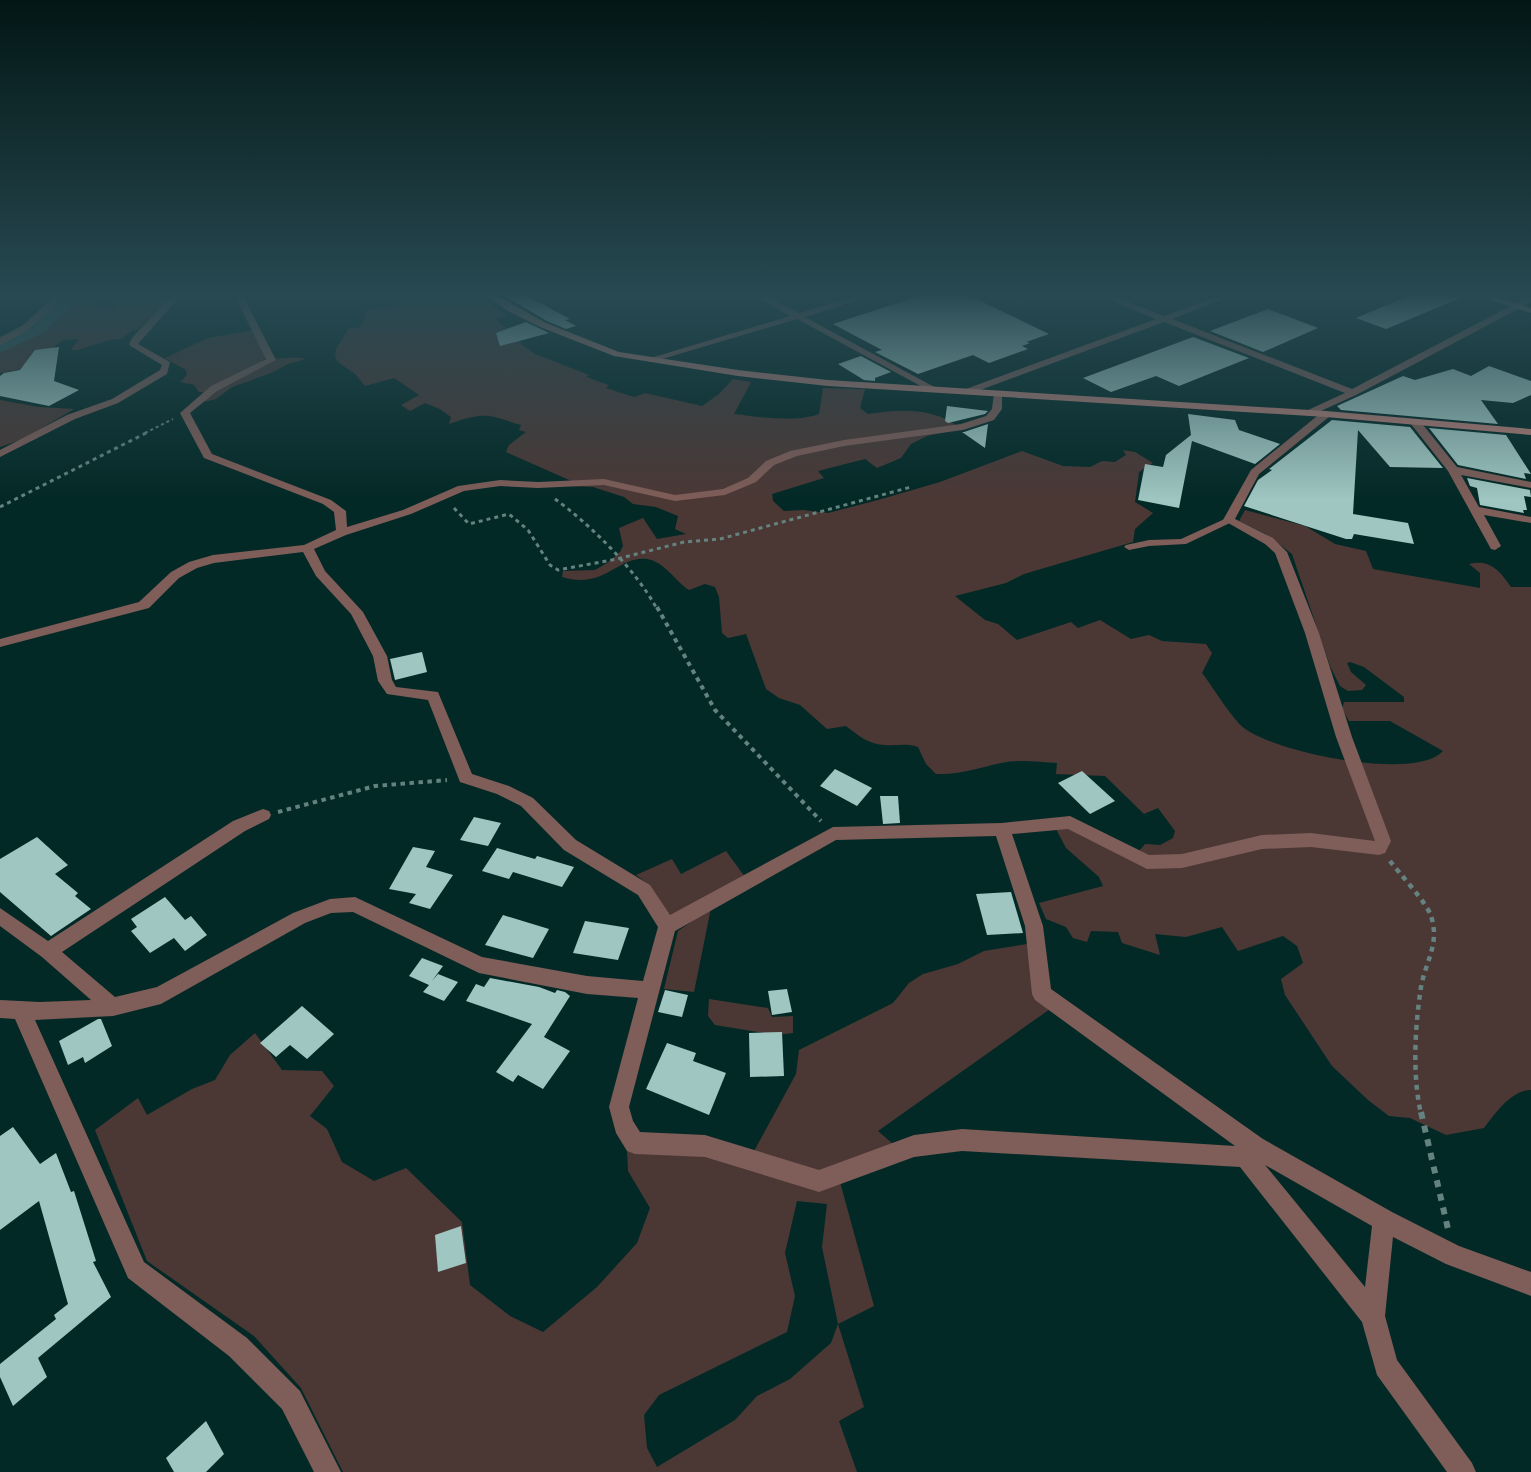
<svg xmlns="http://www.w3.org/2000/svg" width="1531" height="1472" font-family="Manrope,sans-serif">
<rect width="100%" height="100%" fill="#032926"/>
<!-- green -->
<g fill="#4b3835" fill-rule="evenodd">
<path d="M103,294L92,304C121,313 113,300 132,296C145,293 159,294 172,295L139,329L133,330L121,339L109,340L78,350H71L79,339L63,340L24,369L0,373V344L32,328L46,315L75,295Z"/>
<path d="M411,294H477L507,316L496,319L499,323L512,331L523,346L535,354L589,375L586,377L609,385L606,388L634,397L645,393L702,406L719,394L733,379L751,382L734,414C760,417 794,423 819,414L823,388L865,389L860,408L868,414C900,409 935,407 961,429L927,436L911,444L901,458L877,468L865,459L818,471L824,478L772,494L773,501L784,511L803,510L828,513L878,500L940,482L1022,451L1063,466L1090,467L1102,461L1115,462L1126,455L1123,450L1135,452L1153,463L1139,472L1135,502L1153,513L1135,529L1133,542L1024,574L1006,583L955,596L985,620L998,624L1017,640L1071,622L1078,628L1100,620L1131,639L1149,635L1162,641L1206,644L1212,653L1202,673C1213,687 1232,719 1244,728C1275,752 1415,782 1443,751L1390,721H1349L1342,709L1344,702H1404V697L1364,667L1350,662L1347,663L1351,672L1366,685L1362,690L1348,691L1340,686L1330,666L1292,554L1266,534L1239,521L1245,510L1305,526L1335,544L1366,551L1373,569L1480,588V573L1469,564C1490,559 1500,571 1511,587H1531V1090C1511,1090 1495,1114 1484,1128L1446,1135L1410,1118L1389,1116L1368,1100L1332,1066L1285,995L1281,979L1303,963L1297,946L1283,936L1238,951L1222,927L1186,937L1155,934L1160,955L1122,943L1118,932L1091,931L1087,942L1073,938L1066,927L1046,919L1039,903L1103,886L1099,877L1066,848L1055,827L1070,825L1133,858L1145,844L1160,845L1173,838L1175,831L1158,808L1144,814L1105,776L1056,774L1057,763C1039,762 1019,759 1001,763C978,768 960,775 936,774L926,764L918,747C906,743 897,746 885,745C869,745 858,735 846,726L827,729L800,705L779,698L766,689L746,634L728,638L722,633L719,597L715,587L705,584L689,590C675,581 665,562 647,559C618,555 605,590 562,577L563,571L595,570L607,563L620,552L623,546L619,528L643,518L657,539L686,534L675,529L678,516L656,507L633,504L624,497L593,487L573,486L576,483L506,452L509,445L526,432L519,430L521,425C486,414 485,412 449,424L451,417L440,409L425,403L410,411L401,405L419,395L394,378L365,386L355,374L338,362L335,356L336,349L349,328H359L363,323L366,311L406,305L412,297Z"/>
<path d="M254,330L266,358L260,362C266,359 300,356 306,359L288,364L271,373L232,387L216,399L200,403L230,376L206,392H199L194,385L180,382L187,375L186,370L165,358L208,338Z"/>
<path d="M0,400L39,407L74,409L23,439L0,447Z"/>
<path d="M726,851L745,877L671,918L644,881L636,875L672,859L681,874Z"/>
<path d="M711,908L694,992L664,989L678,931Z"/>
<path d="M1027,944L1050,1009L878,1131L893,1144L819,1176L753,1153L796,1074L799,1050L893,1003L909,983L923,974L958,964L984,951Z"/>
<path d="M709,999L768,1008L772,1017L793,1016V1033L777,1035L715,1025L708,1016Z"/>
<path d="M255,1033L282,1070L322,1071L334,1086L310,1116L327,1129L342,1162L374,1181L406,1168L462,1222L470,1285L510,1316L543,1332L597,1287L637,1243L650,1208L628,1171L627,1149L703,1151L840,1182L874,1306L838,1324L864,1407L839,1421L857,1472H343L301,1388L254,1336L147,1261L95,1130L138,1098L147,1115L192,1089L215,1080L230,1055ZM797,1201L827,1204L822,1247L838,1324L831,1343L790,1379L757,1396L735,1420L657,1467L647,1448L644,1415L659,1395L787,1332L795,1296L785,1253Z"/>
</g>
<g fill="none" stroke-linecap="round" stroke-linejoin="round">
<!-- river -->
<path fill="#395c59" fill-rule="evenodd" d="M60,294H85L43,333L0,353V337L27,323Z"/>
</g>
<!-- building -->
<g fill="#9fc6c1">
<path d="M501,294H523L570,319L565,320L576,326L566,329L547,321Z"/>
<path d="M925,294H966L1049,334L1026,342L1030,343L1022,346L1028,349L989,363L973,355L918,374L875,352L882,350L833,324Z"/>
<path d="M1413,294L1468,295L1386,329L1356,318Z"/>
<path d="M1268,309L1318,328L1263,352L1210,331Z"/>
<path d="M526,322L549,333L500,346L496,333Z"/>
<path d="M1193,337L1249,358L1179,386L1156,376L1111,392L1083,378Z"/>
<path d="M59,347L54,381L79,390L49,406L0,396V376L4,373L20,370L35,350Z"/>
<path d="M861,356L891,372L875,378V381L864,380L838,364Z"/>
<path d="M1489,366L1531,381V395L1513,403L1481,400L1498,424L1341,410L1337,406L1403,376L1415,380L1453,369L1471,376Z"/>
<path d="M947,406L988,411L985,414L948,423L945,421Z"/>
<path d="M1188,414L1235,420L1239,430L1280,444L1255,464L1192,441L1179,508L1138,500L1145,464L1163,467L1166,455L1191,435Z"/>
<path d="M1332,420L1410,427L1443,468L1390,467L1358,430L1353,514L1408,523L1414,544L1354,534L1352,539H1346L1244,506L1258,480L1272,470L1269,469Z"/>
<path d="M988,424L985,448L962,432H964Z"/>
<path d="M1429,428L1506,435L1531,474L1524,473L1526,479L1458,465Z"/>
<path d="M1467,478L1530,490L1531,497L1524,496L1527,510H1523L1524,513L1480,505L1477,488L1470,486Z"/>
<path d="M422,652L427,672L395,680L390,659Z"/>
<path d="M835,769L872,788L857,806L820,786Z"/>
<path d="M1082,771L1115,801L1090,814L1058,783Z"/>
<path d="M880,796H898L900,823L883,824Z"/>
<path d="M474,817L501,823L488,846L460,840Z"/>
<path d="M37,837L68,865L55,874L78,893L75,896L91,909L51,936L0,892V859Z"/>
<path d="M413,847L435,851L426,867L453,875L430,909L409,903L416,894L389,889Z"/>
<path d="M497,848L535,859L537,856L574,867L562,887L513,872L509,879L482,871Z"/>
<path d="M1011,892L1023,933L987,935L976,894Z"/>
<path d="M165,897L185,920L191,916L207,935L185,951L174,938L150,953L131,931L137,927L131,919Z"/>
<path d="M503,915L549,929L533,958L485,945Z"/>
<path d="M585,921L629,928L618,960L573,953Z"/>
<path d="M422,958L443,966L432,981L438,974L458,982L444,1001L423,992L429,985L409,976Z"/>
<path d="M490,978L539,987L555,993L557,990L565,992L570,996L544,1037L570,1051L543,1089L518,1075L513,1082L496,1072L532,1024L466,1001L476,984L484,987Z"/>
<path d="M787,989L792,1012L772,1015L768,991Z"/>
<path d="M665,990L688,995L682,1017L658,1012Z"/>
<path d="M302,1006L334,1034L307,1059L290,1045L276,1057L260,1043Z"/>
<path d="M98,1019H101L112,1046L85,1063L83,1057L68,1065L59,1041Z"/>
<path d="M782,1032L784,1076L750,1077L749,1033Z"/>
<path d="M667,1043L696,1053L693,1061L726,1073L709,1115L646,1089Z"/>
<path d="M13,1127L40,1164L56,1153L71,1192L74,1191L96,1261L93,1262L111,1297L38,1358L47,1377L13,1406L0,1377V1364L56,1319L54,1315L68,1304L39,1201L0,1230V1136Z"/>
<path d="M461,1226L466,1263L438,1272L435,1235Z"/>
<path d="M206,1421L224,1454L206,1472H174L166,1458Z"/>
</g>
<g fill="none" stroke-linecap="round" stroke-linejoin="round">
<!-- path-far4 -->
<path stroke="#64827f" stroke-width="2" stroke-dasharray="3 3" stroke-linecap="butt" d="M145,433L173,419"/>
<!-- path-far3 -->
<g stroke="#64827f" stroke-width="3" stroke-dasharray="4 4" stroke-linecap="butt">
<path d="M555,499C591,525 636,570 657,609"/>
<path d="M0,507L148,432"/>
<path d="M454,508L469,524L509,514L528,530L550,565L558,570L617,559L684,542L720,539L911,487"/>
</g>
<!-- path-far2 -->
<g stroke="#64827f" stroke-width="4" stroke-dasharray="4.5 4.5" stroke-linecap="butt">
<path d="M657,607L715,710L821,821"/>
<path d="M278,812L375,786L447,780"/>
</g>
<!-- path-far1 -->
<path stroke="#64827f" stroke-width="4.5" stroke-dasharray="5 5" stroke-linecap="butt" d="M1390,861C1399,873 1427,903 1431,916C1440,944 1426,960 1421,987C1415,1027 1412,1074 1421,1114"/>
<!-- path -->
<path stroke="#64827f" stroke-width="6" stroke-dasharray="7 7" stroke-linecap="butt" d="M1421,1112L1448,1229"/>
<!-- lane -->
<path fill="#7f5d58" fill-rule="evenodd" d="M1229,517L1234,520L1232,522L1186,544L1149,546L1129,550L1124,547L1126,545L1149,540L1181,539Z"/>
<!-- street -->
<g fill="#7f5d58" fill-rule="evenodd">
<path d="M57,294H66L27,331L0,345V338L21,327Z"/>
<path d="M173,294H182L138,344L170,362L167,374L118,403L75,419L0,457V450L67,415L112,399L160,370L162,365L129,345L132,338Z"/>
<path d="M234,294H242L276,360L217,391L190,413L212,454L331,500L346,511L347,527L403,510L458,486L500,480L538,482L604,479L675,495L723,489L748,478L766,461L790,451L844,440L961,424L986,416L992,409L994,393L1002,391V409L994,420L963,430L844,446L797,456L774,465L756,482L725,495L675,501L604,485L538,488L500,486L464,491L411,514L346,535L314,549L325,571L363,612L387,656L392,680L396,687L438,692L472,774L509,786L533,798L576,840L650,885L670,915L833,827L1002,823L1070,816L1149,855L1182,854L1262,835L1311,833L1375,841L1336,737L1305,633L1275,553L1265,544L1223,520L1251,470L1322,412H1330V416L1259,474L1235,519L1273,538L1287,552L1319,633L1352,737L1391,841L1385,853L1379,855L1311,847L1262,849L1182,868L1147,869L1068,829L1012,834L1043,926L1051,989L1263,1139L1392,1212L1459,1246L1531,1272V1296L1446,1264L1393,1237L1385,1316L1397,1360L1472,1463L1476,1472H1447L1377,1375L1362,1322L1240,1167L962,1151L914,1157L819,1192L705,1157L635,1154L627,1151L616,1133L609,1107L638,998L587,994L479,973L353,912L331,913L305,923L161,1004L113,1016L35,1020L144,1262L247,1338L300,1391L341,1472H314L282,1409L229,1356L128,1278L15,1019L0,1018V1000L40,1002L91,1000L42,957L0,926V908L48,941L233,821L263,809L269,811L271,815L269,819L245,831L62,952L115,997L157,987L293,913L330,899L355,897L482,957L587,976L643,981L658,927L638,895L564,850L521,806L497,794L460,782L428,700L387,694L378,681L373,656L351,614L316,576L303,552L214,563L197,568L179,578L149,608L0,647V639L139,602L171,572L189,562L213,555L304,545L336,530L334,512L323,504L204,458L180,413L211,386L266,359ZM996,836L1025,926L1032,994L1035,1000L1235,1146L962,1129L914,1135L819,1170L705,1135L640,1132L633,1121L629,1107L675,931L836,840ZM1265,1165L1372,1226L1365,1287Z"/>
<path d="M752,294H763L799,313L864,294H878L805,317L938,389L930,391L797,319L652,362L644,360L790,316Z"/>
<path d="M1095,294H1107L1164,316L1224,294H1237L1172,319L1352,389L1528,297H1531V302L1356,395L1312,415L1307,412L1308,410L1345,393L1164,322L972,393H966V389L1156,319Z"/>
<path d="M1411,420H1419L1457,467L1531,482V488L1461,475L1479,507L1531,517V523L1484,515L1501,546L1495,550L1491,549L1448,471L1411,424Z"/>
</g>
<!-- secondary -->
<g fill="#b37d76" fill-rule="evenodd">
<path d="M484,294H494L546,323L619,352L738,370L828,380L1326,411L1531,429V435L1326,417L828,386L738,376L614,356L540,327L508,311Z"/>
<path d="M1472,294H1486L1531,308V313Z"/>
</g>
</g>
<!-- sky -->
<linearGradient id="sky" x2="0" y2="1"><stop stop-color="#021715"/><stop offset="0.59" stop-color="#284952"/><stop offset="1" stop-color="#284952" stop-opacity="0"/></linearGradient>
<rect width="1531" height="500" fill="url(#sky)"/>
</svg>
